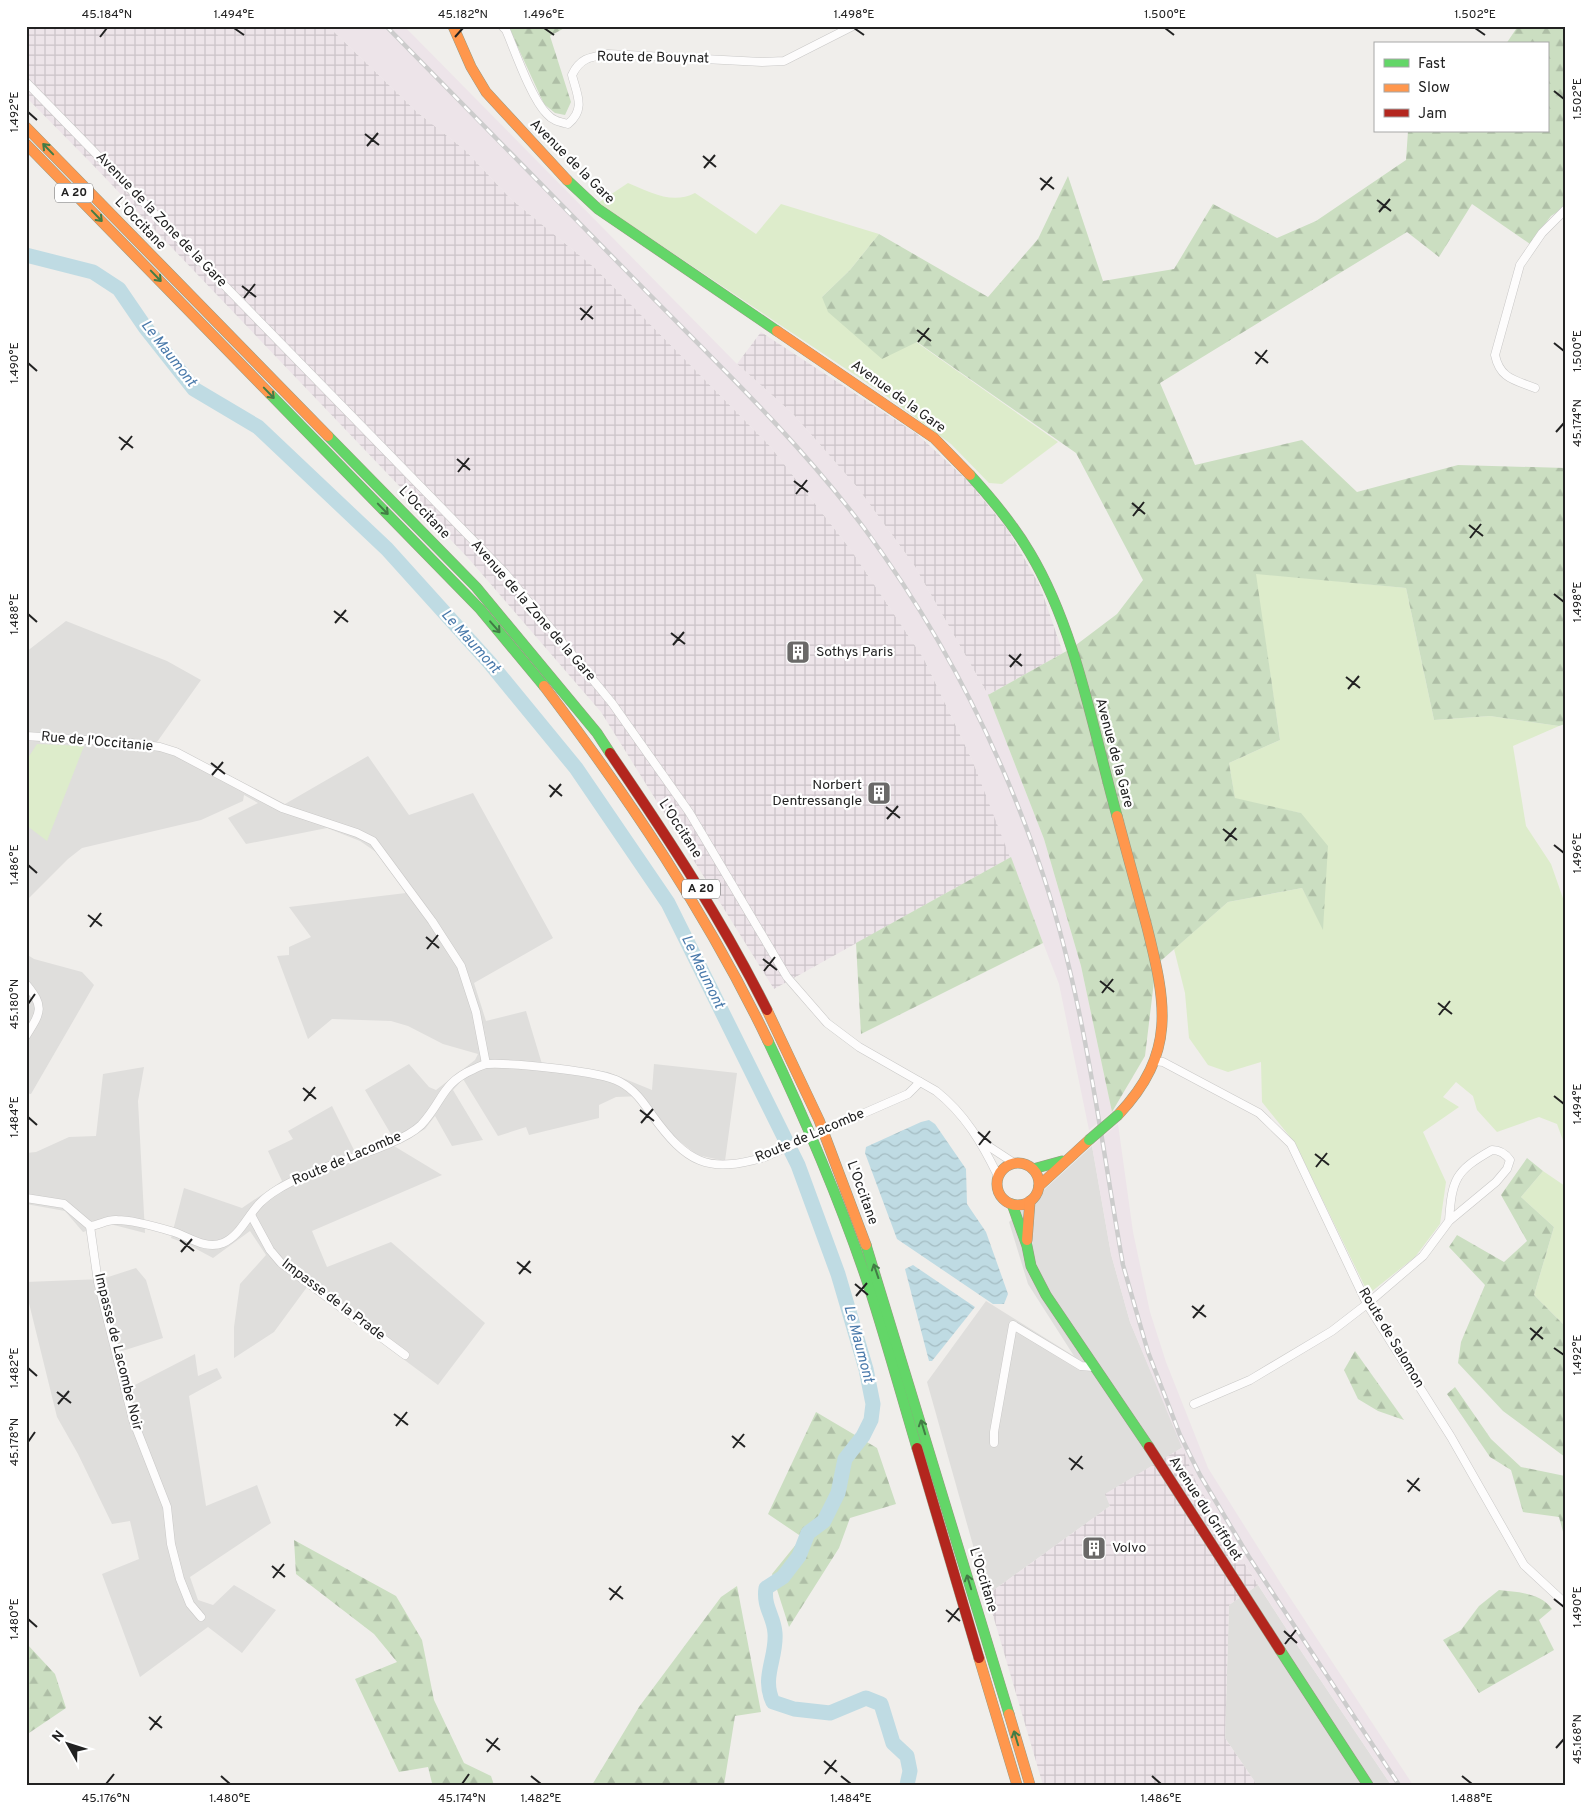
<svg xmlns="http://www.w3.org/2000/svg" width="1591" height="1811" font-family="Overpass,sans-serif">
<defs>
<pattern id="industrial-grid" width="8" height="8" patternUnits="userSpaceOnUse" patternTransform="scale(1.25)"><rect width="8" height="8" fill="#ede4e9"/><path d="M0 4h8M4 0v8" fill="none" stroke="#cbc3c8"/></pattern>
<pattern id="forest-firs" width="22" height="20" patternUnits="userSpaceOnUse" patternTransform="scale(1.25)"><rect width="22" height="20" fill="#cbdec1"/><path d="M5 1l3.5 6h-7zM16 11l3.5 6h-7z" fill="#aebea6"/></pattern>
<pattern id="water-waves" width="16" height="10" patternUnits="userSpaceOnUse" patternTransform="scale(1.25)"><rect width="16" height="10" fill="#bfdbe3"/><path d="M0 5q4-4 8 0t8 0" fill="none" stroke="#a4bcc2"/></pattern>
</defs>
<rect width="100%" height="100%" fill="#f0eeeb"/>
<!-- residential -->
<g fill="#dfdedc">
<path d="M66,621L167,661L201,680L157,742L176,748L285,804L368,756L409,815L473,793L553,938L474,983L486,1021L526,1011L542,1064L608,1072L652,1090L654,1064L737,1073L725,1161L697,1155L673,1136L642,1096L616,1097L599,1105V1118L529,1135L526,1127L498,1136L463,1079L453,1090L483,1140L452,1146L435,1116L425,1129L394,1146L442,1175L312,1231L327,1267L391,1242L485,1323L438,1385L307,1287L274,1332L234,1358V1327L240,1284L266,1255L250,1231L213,1258L187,1244L171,1238L184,1188L242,1208L282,1181L268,1151L293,1139L288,1131L332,1106L355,1152L392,1136L365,1090L409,1064L429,1087L436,1090L475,1060L478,1054L443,1044L408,1026L391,1021L332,1019L308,1039L277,956L289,955V947L311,937L289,907L406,893L376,852L360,841L327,828L246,844L228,818L258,803L244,795L243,801L201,820L82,848L68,859L26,901V652Z"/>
<path d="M26,954L34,959L82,972L94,985L31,1094L26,1093Z"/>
<path d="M144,1067L138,1101L145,1233L110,1224L83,1232L65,1211L26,1204V1153L36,1152L69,1137L96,1136L103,1074Z"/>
<path d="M1092,1146L1111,1254L1130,1322L1183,1447L1106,1494L1110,1506L987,1595L927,1382L986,1301L1074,1356L1028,1284L1009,1222Z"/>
<path d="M136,1268L146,1280L163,1338L119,1352L129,1388L195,1354L198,1376L217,1368L222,1378L189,1396L206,1506L257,1485L271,1523L190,1577L198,1600L213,1605L234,1585L276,1610L242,1653L208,1627L140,1677L102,1574L139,1559L130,1521L112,1524L78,1454L57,1417L26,1291V1282L102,1279Z"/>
<path d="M1258,1585L1293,1639L1391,1785H1257L1225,1738L1229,1605Z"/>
</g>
<!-- industrial -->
<g fill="url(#industrial-grid)">
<path d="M26,26H328L417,112L465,150L511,199L595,268L770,446L851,550L924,659L973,762L1011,857L774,989L601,712L469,559L91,163L26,97Z"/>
<path d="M761,332L917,434L969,482L1008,530L1040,586L1063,653L988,695L914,565L857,487L793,414L737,364Z"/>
<path d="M1183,1447L1195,1479L1223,1530L1258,1585L1229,1605L1225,1738L1257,1785H1043L987,1595L1110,1506L1105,1494Z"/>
</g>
<!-- railway -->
<g fill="#ede4e9">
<path d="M328,26H404L737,364L793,414L857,487L914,565L988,695L1044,839L1081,966L1112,1112L1089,1130L1059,984L973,762L924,659L851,550L770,446L595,268L511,199L465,150L417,112Z"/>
<path d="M1118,1124L1133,1232L1150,1312L1166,1362L1208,1468L1283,1587L1413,1785H1391L1293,1639L1223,1530L1195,1479L1130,1322L1111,1254L1092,1146Z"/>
</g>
<!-- grass -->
<g fill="#ddeccb">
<path d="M628,183C650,192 672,205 695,193L756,234L781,204L879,234L850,270L822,297L916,342L1058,442L1002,484L989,483L951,444L885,395L598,203Z"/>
<path d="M1255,573L1406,588L1434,720L1490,716L1559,726L1513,746L1526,826L1551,864L1565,904V1146L1557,1124L1539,1117L1497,1132L1477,1110L1473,1096L1456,1082L1443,1097L1459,1107L1423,1132L1446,1182L1440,1224L1415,1257L1371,1292L1367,1291L1295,1143L1262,1102L1261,1062L1228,1072L1208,1065L1189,1038L1185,993L1174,949L1228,902L1302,888L1323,928L1300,813L1235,799L1229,763L1280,740Z"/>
<path d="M37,744L84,746L47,841L26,825V761Z"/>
<path d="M1543,1171L1565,1186V1326L1534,1295L1554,1227L1521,1197Z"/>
</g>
<!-- forest -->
<g fill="url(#forest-firs)">
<path d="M508,26H568L550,36L571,102L565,115L555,113L544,104Z"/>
<path d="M1518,26H1565V207L1551,216L1530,244L1472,204L1439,257L1407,232L1160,383L1195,465L1302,440L1357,492L1458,465L1565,468V724L1559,726L1490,716L1434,720L1406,588L1256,574L1280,740L1229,763L1235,798L1301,813L1328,846L1323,930L1302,888L1228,902L1156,965L1145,1056L1112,1112L1081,966L1044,839L988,695L1072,648L1117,614L1143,580L1076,453L917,342L882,359L828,312L822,297L850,270L879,234L988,297L1038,239L1068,176L1103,281L1174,269L1213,204L1277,238L1316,221L1406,160L1408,131H1547V44H1506Z"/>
<path d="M1011,857L1043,943L861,1034L856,943Z"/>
<path d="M1527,1158L1543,1171L1521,1197L1554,1227L1534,1295L1565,1326V1457L1503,1411L1458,1363L1461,1342L1485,1285L1449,1247L1457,1235L1504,1262L1527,1241L1501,1195Z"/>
<path d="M1355,1351L1404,1420L1378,1411L1358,1399L1344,1370Z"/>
<path d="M1455,1387L1491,1439L1521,1467L1565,1476V1539L1559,1517L1523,1512L1511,1470L1490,1457L1447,1394Z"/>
<path d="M816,1412L877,1448L896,1504L850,1518L839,1548L789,1627L772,1574L802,1537L768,1514Z"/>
<path d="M294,1540L396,1596L422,1640L434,1700L464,1763L491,1776L494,1785H429L432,1783L428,1767L399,1772L355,1679L397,1662L374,1634L296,1574Z"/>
<path d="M737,1586L761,1712L735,1716L724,1785H592L639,1707L721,1597Z"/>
<path d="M1499,1590C1518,1592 1541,1593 1552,1609L1539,1620L1554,1650L1479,1693L1443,1640L1461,1630L1479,1606Z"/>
<path d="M26,1643L55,1674L66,1708L26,1735Z"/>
</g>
<!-- water -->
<g fill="url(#water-waves)">
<path d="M929,1120L935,1124L966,1169L967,1204L986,1232L1008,1294L1004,1304H993L897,1239L865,1153L866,1147L921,1122Z"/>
<path d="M913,1265L975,1307L932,1361H929L905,1269Z"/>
</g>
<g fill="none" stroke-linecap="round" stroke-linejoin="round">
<!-- river -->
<path stroke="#bfdbe3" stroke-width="15" d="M26,255L93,272L119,289L145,327L194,389L258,427L387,549L489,662L576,768L668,903L798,1165L838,1274L866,1369L873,1404L871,1420L863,1436L845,1459L838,1493L824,1521L808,1533L799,1556L783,1577L766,1588C763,1607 774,1616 775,1633C777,1658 761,1677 773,1702L794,1709L830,1713L866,1698L881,1704L893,1743L907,1756L910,1771L907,1785"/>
<!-- street casing -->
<g stroke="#c9c8c7" stroke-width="9">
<g id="street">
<path d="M502,26L506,30C515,51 531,98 547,114C553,121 560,122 568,124C586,109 577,95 572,75C580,58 590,57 608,54L762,62L784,61L853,26"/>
<path d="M26,82L505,573L612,703L689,812L787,977L827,1023L859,1047L936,1091C965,1114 982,1143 998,1176"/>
<path d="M1535,388C1515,380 1500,379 1495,355L1520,265L1542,233L1565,210"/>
<path d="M26,736L131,743L160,747L176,752L282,808L357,833L373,841L432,921L461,966L476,1012L486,1064"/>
<path d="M26,984C45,1007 41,1012 26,1036"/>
<path d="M1155,1061L1163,1062L1259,1113L1291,1144L1367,1304L1451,1437L1524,1565L1565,1603"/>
<path d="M853,1118L908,1094L920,1082"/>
<path d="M982,1142L1014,1163"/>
<path d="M26,1198L64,1204L90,1226C100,1225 107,1219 117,1220C134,1220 157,1227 174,1232C189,1237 206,1250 223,1243C240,1236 247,1216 260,1203C271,1192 285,1185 299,1178C329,1163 400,1146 421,1125C443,1102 441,1083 474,1069C478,1067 484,1064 488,1064C513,1063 601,1071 620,1082C635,1090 643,1102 652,1115C687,1163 707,1174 765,1157"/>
<path d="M251,1215L270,1250L281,1263L405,1355"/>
<path d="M90,1226L98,1282L133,1420L167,1507L171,1544L180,1579L190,1604L201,1617"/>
<path d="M1194,1404L1250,1380L1332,1331L1367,1304L1423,1256L1449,1221L1496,1182L1507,1169L1510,1160C1505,1153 1500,1150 1492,1150C1455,1171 1452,1179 1449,1221"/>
<path d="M994,1443V1432L1013,1325L1081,1366L1093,1367"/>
</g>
</g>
<!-- fast casing -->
<g stroke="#999a82" stroke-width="11">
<g id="fast">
<path d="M567,180L598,209L777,331"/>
<path d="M270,394L480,609L544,686"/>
<path d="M328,436L476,587L597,733L610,753"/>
<path d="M970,475C992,499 1013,524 1030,553C1076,630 1093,730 1117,816"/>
<path d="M768,1041C806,1121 841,1203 869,1287C886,1340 901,1394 917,1448"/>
<path d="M1033,1169L1062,1161"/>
<path d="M1012,1204L1027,1246L1031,1266L1046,1295L1149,1447"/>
<path d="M866,1245L1009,1714"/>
<path d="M1280,1650L1368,1785"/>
</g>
</g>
<!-- slow casing -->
<g stroke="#999a82" stroke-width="11">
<g id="slow">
<path d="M453,26L471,67L486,92L567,180"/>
<path d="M26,127L328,436"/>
<path d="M26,144L270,394"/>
<path d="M777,331L934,438L970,475"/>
<path d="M544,686C629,798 707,914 768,1041"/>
<path d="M1117,816C1127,853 1137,890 1147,927C1166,1003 1177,1053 1118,1115"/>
<path d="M767,1010L819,1120L866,1245"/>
<circle cx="1018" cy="1184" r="21"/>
<path d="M1039,1186L1089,1140"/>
<path d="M1027,1240L1030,1201"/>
<path d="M979,1658L1017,1785"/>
<path d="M1009,1714L1030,1785"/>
</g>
</g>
<!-- jam casing -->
<g stroke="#999a82" stroke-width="11">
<g id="jam">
<path d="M610,753C668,838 721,918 767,1010"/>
<path d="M1149,1447L1280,1650"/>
<path d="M917,1448L979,1658"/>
</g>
</g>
<!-- street -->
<use href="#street" stroke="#fdfcfc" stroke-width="8"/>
<!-- fast -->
<use href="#fast" stroke="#63d668" stroke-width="10"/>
<!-- slow -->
<use href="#slow" stroke="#ff974d" stroke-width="10"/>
<!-- jam -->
<use href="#jam" stroke="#b3261e" stroke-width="10"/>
<!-- rail casing -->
<g stroke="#ccc" stroke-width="4.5">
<path id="rail" d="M386,26C473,115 560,204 647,292C722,368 800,443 864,528C938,628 996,740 1037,857C1083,987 1099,1129 1123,1265L1148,1352L1180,1435L1200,1475L1249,1557L1399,1785"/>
</g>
<!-- rail -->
<use href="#rail" stroke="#fff" stroke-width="2.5" stroke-dasharray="8" stroke-linecap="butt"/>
<!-- street-bridge casing -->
<g stroke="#c9c8c7" stroke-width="9" stroke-linecap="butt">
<path id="street-bridge" d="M765,1157L853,1118"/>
</g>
<!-- fast-bridge casing -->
<g stroke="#999a82" stroke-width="11" stroke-linecap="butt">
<path id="fast-bridge" d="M1089,1140L1118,1115"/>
</g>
<!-- street-bridge -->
<use href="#street-bridge" stroke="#fdfcfc" stroke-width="8"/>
<!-- fast-bridge -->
<use href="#fast-bridge" stroke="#63d668" stroke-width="10"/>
</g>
<!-- one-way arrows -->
<defs><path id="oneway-shaft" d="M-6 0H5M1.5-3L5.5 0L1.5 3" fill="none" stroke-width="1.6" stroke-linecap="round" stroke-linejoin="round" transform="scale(1.25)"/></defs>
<g stroke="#427c45">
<use href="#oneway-shaft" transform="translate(48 149) rotate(-134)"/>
<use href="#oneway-shaft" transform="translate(97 216) rotate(46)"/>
<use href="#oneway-shaft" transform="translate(156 276) rotate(46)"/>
<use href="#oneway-shaft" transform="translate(269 393) rotate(46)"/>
<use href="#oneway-shaft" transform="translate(383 509) rotate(46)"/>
<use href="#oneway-shaft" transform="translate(495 627) rotate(49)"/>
<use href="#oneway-shaft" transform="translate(876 1271) rotate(-109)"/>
<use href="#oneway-shaft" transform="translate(923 1427) rotate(-107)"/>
<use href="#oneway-shaft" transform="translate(969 1582) rotate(-107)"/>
<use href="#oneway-shaft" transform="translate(1016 1738) rotate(-107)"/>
</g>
<!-- ticks -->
<path fill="none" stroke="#222" stroke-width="2" d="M234,28L244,35M544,28L554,35M854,28L864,35M1165,28L1174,35M1475,28L1485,35M100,37L107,28M455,37L463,28M1554,91L1564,99M28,112L37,120M365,134L379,145M367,146L378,133M703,156L716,167M704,168L715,155M1040,178L1054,189M1041,190L1052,177M1377,200L1391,211M1379,212L1390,199M242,286L256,297M244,298L255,284M580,308L593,319M581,320L592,306M917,330L931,341M918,342L929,328M1554,343L1564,351M1255,352L1268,363M28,363L37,371M1256,364L1267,350M1556,432L1564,423M119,437L133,448M121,450L132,436M457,459L470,470M458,472L469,458M794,481L808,492M796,494L807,480M1132,503L1145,514M1133,516L1144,502M1469,525L1483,536M1470,538L1481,524M1554,594L1564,602M334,611L348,622M28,614L37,622M335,623L346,610M671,633L685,644M673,645L684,632M1009,655L1022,666M1010,667L1021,654M1346,677L1360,688M1348,689L1359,676M211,763L225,774M212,775L223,762M549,785L562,796M550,797L561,784M886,807L900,818M887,819L898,806M1223,829L1237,840M1225,841L1236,828M1554,845L1564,853M28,865L37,873M88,915L102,926M90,927L101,913M426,937L439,948M427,949L438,935M763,959L777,970M764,971L775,957M1100,981L1114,992M1102,993L1113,979M1438,1003L1452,1014M28,1004L35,994M1439,1015L1450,1001M303,1088L316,1099M1554,1096L1564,1104M304,1101L315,1087M640,1110L654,1121M28,1117L37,1125M641,1123L653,1109M978,1132L991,1143M979,1145L990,1131M1315,1154L1329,1165M1316,1167L1327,1153M180,1240L194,1251M181,1252L192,1239M517,1262L531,1273M519,1274L530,1261M855,1284L868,1295M856,1296L867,1283M1192,1306L1206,1317M1193,1318L1204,1305M1530,1328L1543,1339M1531,1340L1542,1327M1554,1348L1564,1355M28,1368L37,1376M57,1392L71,1403M58,1404L69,1391M394,1414L408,1425M396,1426L407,1412M732,1436L745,1447M28,1442L35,1432M733,1448L744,1434M1069,1458L1083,1469M1071,1470L1082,1456M1407,1480L1420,1491M1408,1492L1419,1478M272,1566L285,1577M273,1578L284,1564M609,1588L623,1599M1554,1599L1564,1607M610,1600L621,1586M946,1610L960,1621M28,1619L37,1627M948,1622L959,1608M1284,1631L1297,1643M1285,1644L1296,1630M149,1717L162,1728M150,1730L161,1716M486,1739L500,1750M1556,1748L1564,1739M487,1752L498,1738M824,1761L837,1772M825,1774L836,1760M221,1776L230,1784M531,1776L541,1784M841,1776L851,1784M1152,1776L1161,1784M1462,1776L1472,1784M106,1784L114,1774M462,1784L469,1774"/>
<!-- icons -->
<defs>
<g id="building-square" transform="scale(1.25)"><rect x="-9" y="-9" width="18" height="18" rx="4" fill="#6a6968" stroke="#fff"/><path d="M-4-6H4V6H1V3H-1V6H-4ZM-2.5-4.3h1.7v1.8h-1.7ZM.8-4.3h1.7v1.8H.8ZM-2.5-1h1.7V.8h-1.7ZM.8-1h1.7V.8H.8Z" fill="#fff"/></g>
</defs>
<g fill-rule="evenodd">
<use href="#building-square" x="798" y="652"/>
<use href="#building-square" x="879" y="793"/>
<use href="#building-square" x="1094" y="1548"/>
</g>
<g text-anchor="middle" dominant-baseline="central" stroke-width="4.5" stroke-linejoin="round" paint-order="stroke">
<!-- shield labels -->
<g fill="#fff" stroke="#646464" stroke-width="1">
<rect x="55" y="183.5" width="38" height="19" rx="4"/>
<rect x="682" y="879.5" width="38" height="19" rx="4"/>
</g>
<g font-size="12" font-weight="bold" fill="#222">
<text x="74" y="193">A 20</text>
<text x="701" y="889">A 20</text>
</g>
<!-- street labels -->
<g font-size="14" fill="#222" stroke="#fff">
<text transform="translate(653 58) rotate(1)">Route de Bouynat</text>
<text transform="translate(572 162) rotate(45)">Avenue de la Gare</text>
<text transform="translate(161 220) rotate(46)">Avenue de la Zone de la Gare</text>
<text transform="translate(140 224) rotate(46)">L'Occitane</text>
<text transform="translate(898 397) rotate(36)">Avenue de la Gare</text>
<text transform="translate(424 513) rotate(46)">L'Occitane</text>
<text transform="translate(533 611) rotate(49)">Avenue de la Zone de la Gare</text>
<text transform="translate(97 742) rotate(5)">Rue de l'Occitanie</text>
<text transform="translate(1114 753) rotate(75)">Avenue de la Gare</text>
<text transform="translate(680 829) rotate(57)">L'Occitane</text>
<text transform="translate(810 1136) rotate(-23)">Route de Lacombe</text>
<text transform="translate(347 1159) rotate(-23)">Route de Lacombe</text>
<text transform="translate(862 1193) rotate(70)">L'Occitane</text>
<text transform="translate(333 1300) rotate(37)">Impasse de la Prade</text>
<text transform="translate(1391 1338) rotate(59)">Route de Salomon</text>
<text transform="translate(118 1352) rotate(76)">Impasse de Lacombe Noir</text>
<text transform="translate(1205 1509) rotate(57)">Avenue du Griffolet</text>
<text transform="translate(983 1580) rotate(73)">L'Occitane</text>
</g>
<!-- poi labels -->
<g font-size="14" fill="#222" stroke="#fff" text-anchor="start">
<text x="816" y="652">Sothys Paris</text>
<text x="862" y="785" text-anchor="end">Norbert<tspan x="862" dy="16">Dentressangle</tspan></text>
<text x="1112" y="1548">Volvo</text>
</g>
<!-- water labels -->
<g font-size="15" font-style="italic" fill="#4a7aab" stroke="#fff">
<text transform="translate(168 354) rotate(52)">Le Maumont</text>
<text transform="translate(470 642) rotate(48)">Le Maumont</text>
<text transform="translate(702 972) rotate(64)">Le Maumont</text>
<text transform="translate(858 1344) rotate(75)">Le Maumont</text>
</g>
</g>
<!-- border -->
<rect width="1591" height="1811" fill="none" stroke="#ffffff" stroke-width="55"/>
<!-- legend -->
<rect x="1374" y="42" width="175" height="90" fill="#ffffff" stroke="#a7a7a7"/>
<rect x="1384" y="59" width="25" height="8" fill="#63d668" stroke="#a7a7a7"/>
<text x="1418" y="68" font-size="15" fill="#222222">Fast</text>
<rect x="1384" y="84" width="25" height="8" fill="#ff974d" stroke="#a7a7a7"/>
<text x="1418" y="92" font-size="15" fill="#222222">Slow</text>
<rect x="1384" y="109" width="25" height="8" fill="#b3261e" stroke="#a7a7a7"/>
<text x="1418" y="118" font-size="15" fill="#222222">Jam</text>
<!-- north arrow -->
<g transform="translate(68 1744) rotate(309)" stroke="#ffffff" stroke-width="4" paint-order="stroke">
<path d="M0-4L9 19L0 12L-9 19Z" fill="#222222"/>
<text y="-8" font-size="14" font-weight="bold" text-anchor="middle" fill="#222222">N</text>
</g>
<rect x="28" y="28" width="1536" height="1756" fill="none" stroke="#222" stroke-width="2"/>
<g font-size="12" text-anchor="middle" fill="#222">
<text x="107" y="18">45.184°N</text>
<text x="234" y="18">1.494°E</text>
<text x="463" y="18">45.182°N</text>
<text x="544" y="18">1.496°E</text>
<text x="854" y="18">1.498°E</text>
<text x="1165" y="18">1.500°E</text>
<text x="1475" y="18">1.502°E</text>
<text transform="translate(1577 99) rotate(-90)" y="4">1.502°E</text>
<text transform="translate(14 112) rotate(-90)" y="4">1.492°E</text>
<text transform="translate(1577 351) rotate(-90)" y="4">1.500°E</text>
<text transform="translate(14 363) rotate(-90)" y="4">1.490°E</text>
<text transform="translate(1577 423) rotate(-90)" y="4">45.174°N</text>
<text transform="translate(1577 602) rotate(-90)" y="4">1.498°E</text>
<text transform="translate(14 614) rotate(-90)" y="4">1.488°E</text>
<text transform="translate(1577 853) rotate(-90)" y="4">1.496°E</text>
<text transform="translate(14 865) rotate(-90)" y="4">1.486°E</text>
<text transform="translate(14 1004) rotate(-90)" y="4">45.180°N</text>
<text transform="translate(1577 1104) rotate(-90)" y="4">1.494°E</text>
<text transform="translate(14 1117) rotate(-90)" y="4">1.484°E</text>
<text transform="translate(1577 1355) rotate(-90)" y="4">1.492°E</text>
<text transform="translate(14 1368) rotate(-90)" y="4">1.482°E</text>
<text transform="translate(14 1442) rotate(-90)" y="4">45.178°N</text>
<text transform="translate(1577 1607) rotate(-90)" y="4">1.490°E</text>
<text transform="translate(14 1619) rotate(-90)" y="4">1.480°E</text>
<text transform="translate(1577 1739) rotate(-90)" y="4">45.168°N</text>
<text x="106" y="1802">45.176°N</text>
<text x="230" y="1802">1.480°E</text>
<text x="462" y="1802">45.174°N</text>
<text x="541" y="1802">1.482°E</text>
<text x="851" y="1802">1.484°E</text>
<text x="1161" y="1802">1.486°E</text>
<text x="1472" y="1802">1.488°E</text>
</g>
</svg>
